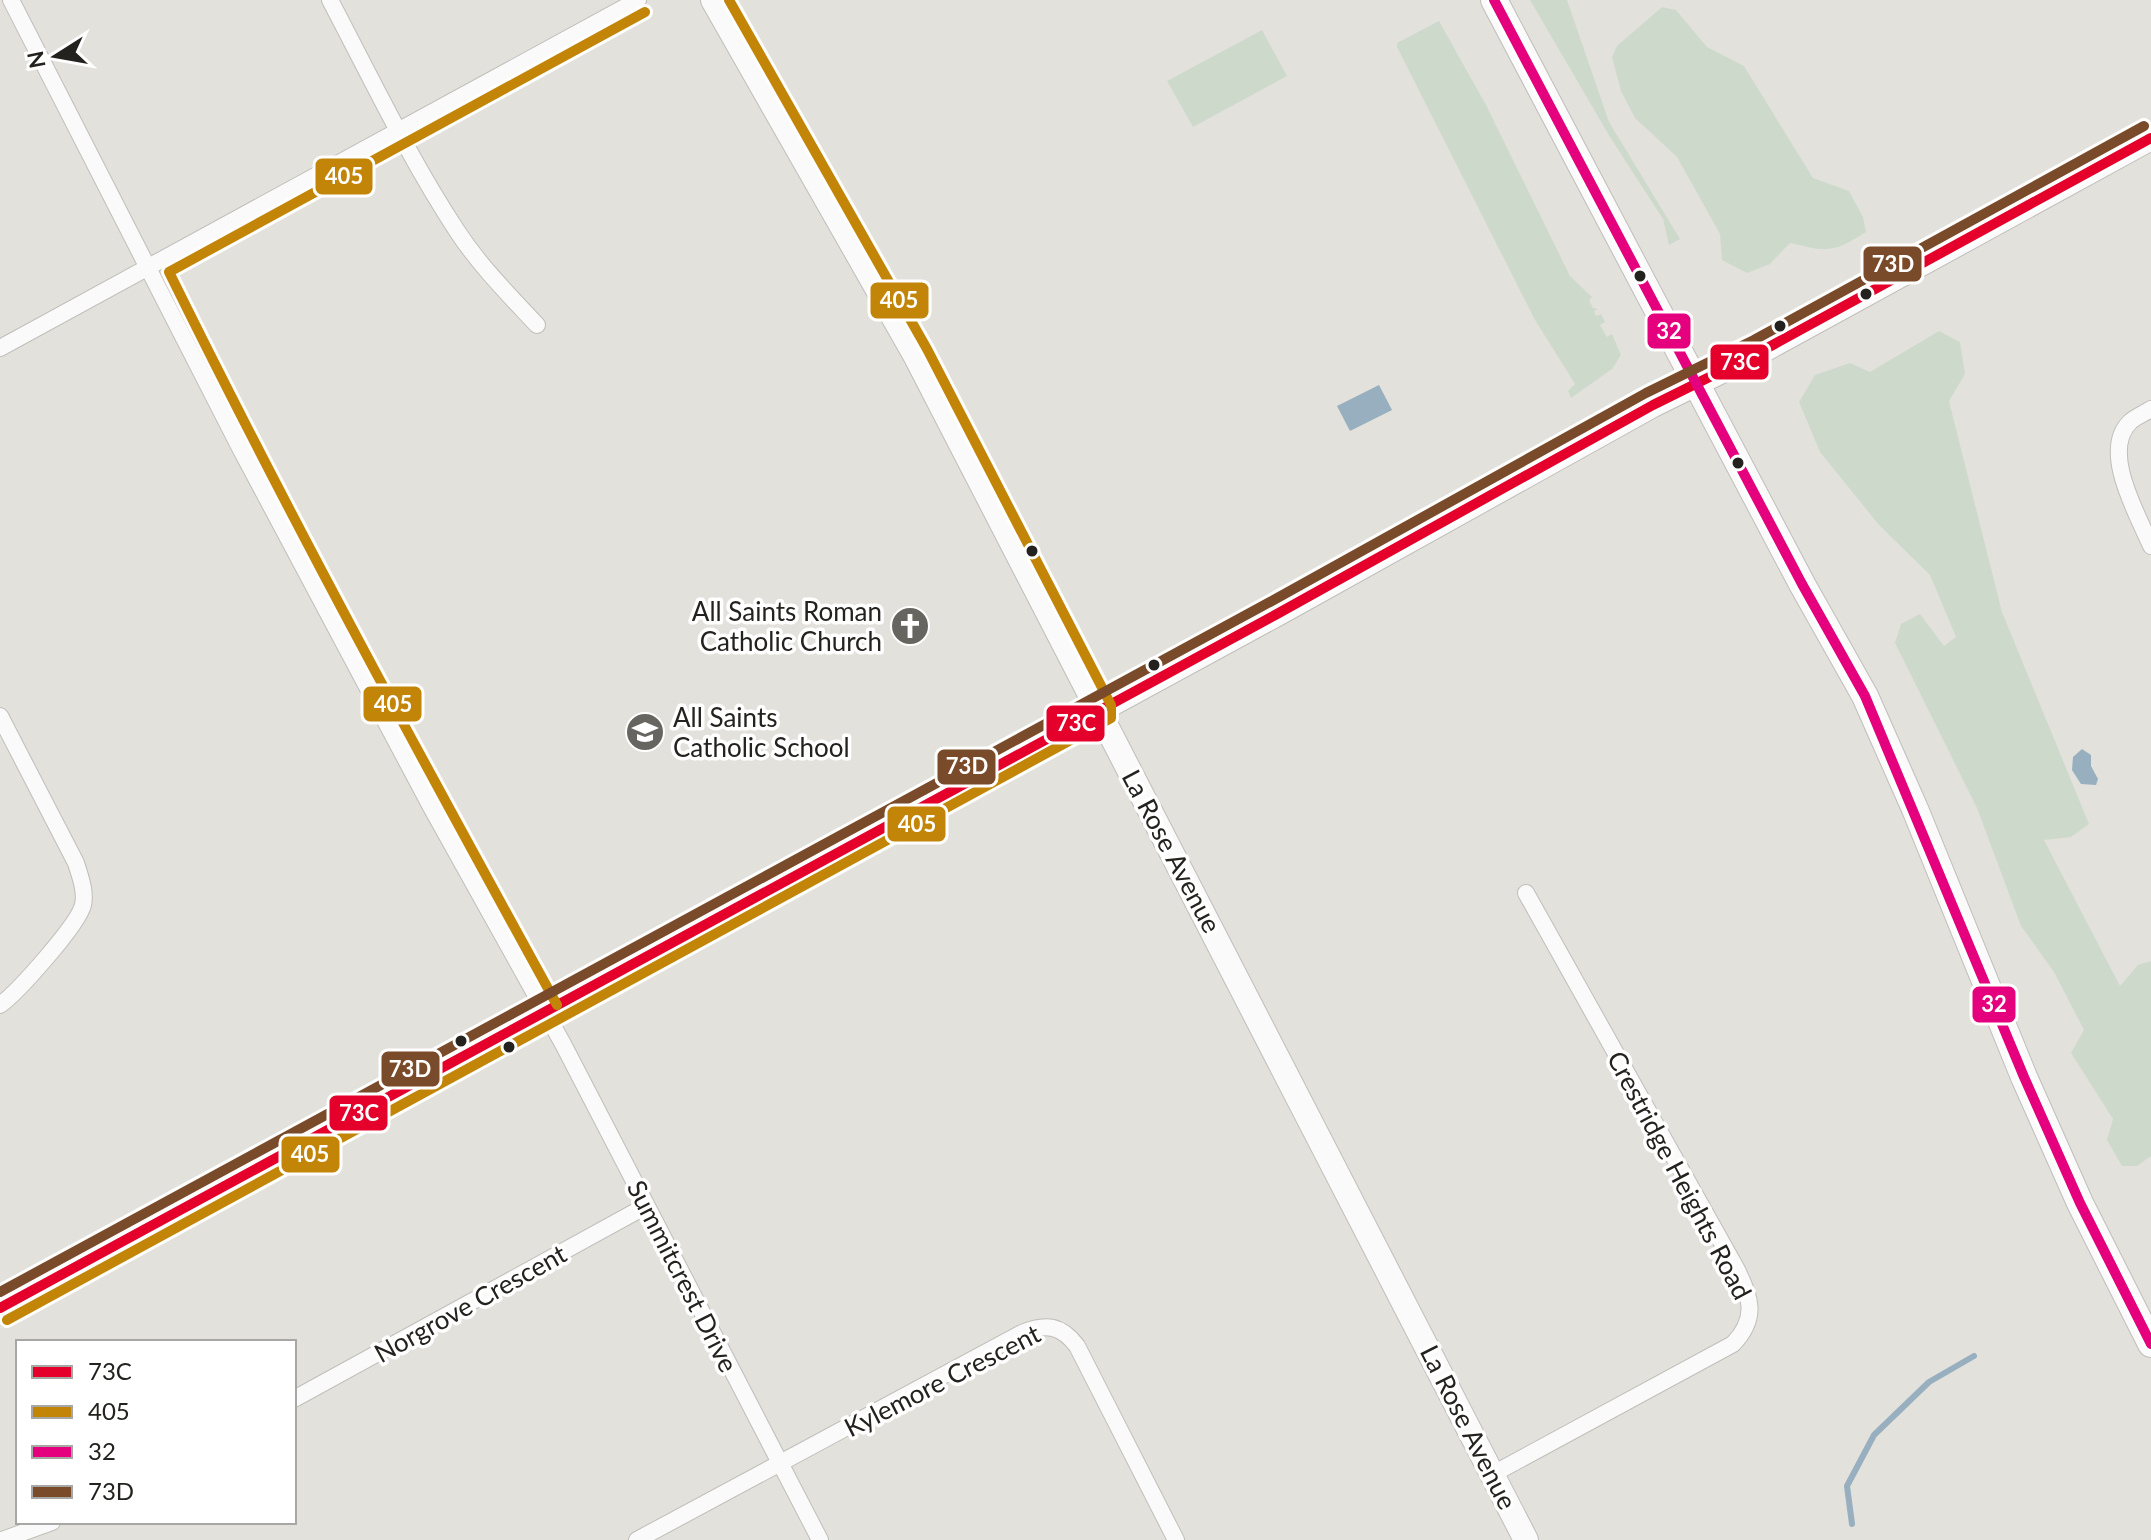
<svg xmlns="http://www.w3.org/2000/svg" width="2151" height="1540" font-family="Lato,sans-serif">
<rect width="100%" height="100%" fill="#e3e1dc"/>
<!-- green -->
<g fill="#cddacb">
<path d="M1530,0H1567L1609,122L1680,239L1669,245L1663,219L1610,137Z"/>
<path d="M1662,7L1676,10L1707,47L1744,66L1813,178L1849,191L1863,217L1866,232C1833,253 1828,252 1790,243L1770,264L1747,273L1722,260L1720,234L1677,157L1635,118L1621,91L1612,57L1617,46Z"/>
<path d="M1439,21L1486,105L1570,276L1592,297L1589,300L1593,308L1598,309L1594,311L1596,316L1601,314L1605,322L1600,325L1607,337L1612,334L1621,355L1612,369L1571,398L1568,391L1575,384L1535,320L1397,47V43Z"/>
<path d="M1262,30L1287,76L1193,127L1167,81Z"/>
<path d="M1939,331L1960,342L1965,374L1949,401L2002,612L2089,824L2071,837L2044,840L2120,986L2138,965L2151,961V1156L2137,1166H2122L2107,1140L2113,1119L2071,1053L2084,1030L2054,972L2021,926L1977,808L1895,643L1901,624L1920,614L1944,646L1956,637L1930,575L1879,525L1820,452L1799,402L1815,375L1850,363L1870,372Z"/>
</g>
<!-- water -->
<g fill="#97afbf">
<path d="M1379,385L1392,410L1350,431L1337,406Z"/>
<path d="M2082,749L2091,755V766L2098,779L2096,785L2081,784L2072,770L2073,757Z"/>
</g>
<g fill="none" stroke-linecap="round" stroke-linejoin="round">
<!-- stream -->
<path stroke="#97afbf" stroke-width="6" d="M1852,1524L1847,1486L1874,1435L1929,1382L1974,1356"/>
<!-- street casing -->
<g stroke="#c0beba" stroke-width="18">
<g id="street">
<path d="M11,0L239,446L431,807L563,1044L820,1540"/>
<path d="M330,0C371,78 409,158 457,231C480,266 509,295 537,325"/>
<path d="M0,348L638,0"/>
<path d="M2151,409C2145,413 2135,417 2130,422C2100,451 2138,515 2151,546"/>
<path d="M0,716L76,863C80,876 86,891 83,905C78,925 17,993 0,1005"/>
<path d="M294,1399L646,1206"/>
<path d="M1493,1474L1733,1344C1758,1318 1751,1297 1736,1268L1526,893"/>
<path d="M2,1540L52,1522"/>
<path d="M637,1540L1022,1333C1046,1323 1061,1325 1077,1346L1176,1540"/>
</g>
</g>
<!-- secondary casing -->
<g stroke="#c0beba" stroke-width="26">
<g id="secondary">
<path d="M713,0L915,355L1526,1540"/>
<path d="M0,1308L1277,614L1653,405L1760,352L2151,138"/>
</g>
</g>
<!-- primary casing -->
<g stroke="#c0beba" stroke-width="28">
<path id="primary" d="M1494,0L1802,584L1865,696L1915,809L2024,1077L2080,1203L2151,1344"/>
</g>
<!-- street -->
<use href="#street" stroke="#fbfafa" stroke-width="16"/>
<!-- secondary -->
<use href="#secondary" stroke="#fbfafa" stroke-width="24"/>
<!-- primary -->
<use href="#primary" stroke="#fbfafa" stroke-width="26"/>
<!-- bus-1 casing -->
<g stroke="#fff" stroke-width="16">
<path id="bus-1" d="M0,1308L1277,614L1653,405L1760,352L2151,138"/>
</g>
<!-- bus-2 casing -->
<g stroke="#fff" stroke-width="16">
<g id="bus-2">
<path d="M557,1005C424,763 291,520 169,272L645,12"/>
<path d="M7,1320L1111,718V705L927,349L729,0"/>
</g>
</g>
<!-- bus-3 casing -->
<g stroke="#fff" stroke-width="16">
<path id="bus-3" d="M1494,0L1802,584L1865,696L2024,1077L2080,1203L2151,1344"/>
</g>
<!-- bus-4 casing -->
<g stroke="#fff" stroke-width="16">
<path id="bus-4" d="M0,1292L1270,602L1646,393L1754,340L2144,126"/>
</g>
<!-- bus-1 -->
<use href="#bus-1" stroke="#e4002b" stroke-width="10"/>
<!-- bus-2 -->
<use href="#bus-2" stroke="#c28508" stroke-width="10"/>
<!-- bus-3 -->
<use href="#bus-3" stroke="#e5007d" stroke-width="10"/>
<!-- bus-4 -->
<use href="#bus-4" stroke="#7a4b2a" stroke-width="10"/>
</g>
<!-- icons -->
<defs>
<g id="church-disc" transform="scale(2)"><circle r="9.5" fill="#666560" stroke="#fff"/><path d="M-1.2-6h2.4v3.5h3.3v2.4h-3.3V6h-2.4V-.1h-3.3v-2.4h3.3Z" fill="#fff"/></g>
<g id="school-disc" transform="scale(2)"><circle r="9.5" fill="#666560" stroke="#fff"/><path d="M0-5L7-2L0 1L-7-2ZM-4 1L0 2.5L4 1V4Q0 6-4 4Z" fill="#fff"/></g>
</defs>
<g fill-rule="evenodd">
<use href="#church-disc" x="910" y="626"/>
<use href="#school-disc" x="645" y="732"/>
</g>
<!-- markers -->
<g fill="#23221e" stroke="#fff" stroke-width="3">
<circle cx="1640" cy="276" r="7"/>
<circle cx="1866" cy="294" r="7"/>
<circle cx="1780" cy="326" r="7"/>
<circle cx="1738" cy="463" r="7"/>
<circle cx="1032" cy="551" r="7"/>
<circle cx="1154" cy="665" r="7"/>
<circle cx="461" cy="1041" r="7"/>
<circle cx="509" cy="1047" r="7"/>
</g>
<g text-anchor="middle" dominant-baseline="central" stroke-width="7" stroke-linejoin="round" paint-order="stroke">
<!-- poi labels -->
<g font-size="26" fill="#23221e" stroke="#fff" text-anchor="end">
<text x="882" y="611">All Saints Roman<tspan x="882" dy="30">Catholic Church</tspan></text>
<text x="673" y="717" text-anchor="start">All Saints<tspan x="673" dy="30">Catholic School</tspan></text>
</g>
<!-- street labels -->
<g font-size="26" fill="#23221e" stroke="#fff">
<text transform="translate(1172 851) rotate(62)">La Rose Avenue</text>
<text transform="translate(1680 1175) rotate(62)">Crestridge Heights Road</text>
<text transform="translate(683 1276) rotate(63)">Summitcrest Drive</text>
<text transform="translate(470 1303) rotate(-29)">Norgrove Crescent</text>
<text transform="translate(942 1380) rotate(-27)">Kylemore Crescent</text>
<text transform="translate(1469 1427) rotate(63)">La Rose Avenue</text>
</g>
</g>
<g stroke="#fff" stroke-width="3">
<rect x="314" y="157" width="60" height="39" rx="8" fill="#c28508"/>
<rect x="1862" y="245" width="61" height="38" rx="8" fill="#7a4b2a"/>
<rect x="869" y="281" width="61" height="39" rx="8" fill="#c28508"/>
<rect x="1646" y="312" width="46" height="38" rx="8" fill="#e5007d"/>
<rect x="1709" y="343" width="61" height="38" rx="8" fill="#e4002b"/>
<rect x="362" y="685" width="61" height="38" rx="8" fill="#c28508"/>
<rect x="1045" y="704" width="61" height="39" rx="8" fill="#e4002b"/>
<rect x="936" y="748" width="61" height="38" rx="8" fill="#7a4b2a"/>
<rect x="886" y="805" width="61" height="38" rx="8" fill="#c28508"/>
<rect x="1971" y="985" width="46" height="39" rx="8" fill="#e5007d"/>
<rect x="380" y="1050" width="61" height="38" rx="8" fill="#7a4b2a"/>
<rect x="328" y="1094" width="61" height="38" rx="8" fill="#e4002b"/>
<rect x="280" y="1135" width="61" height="39" rx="8" fill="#c28508"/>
</g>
<g font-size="22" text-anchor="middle" font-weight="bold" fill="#fff">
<text x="344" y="184">405</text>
<text x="1893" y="272">73D</text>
<text x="899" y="308">405</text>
<text x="1669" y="339">32</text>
<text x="1740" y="370">73C</text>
<text x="393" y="712">405</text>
<text x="1076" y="731">73C</text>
<text x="967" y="774">73D</text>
<text x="917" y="832">405</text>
<text x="1994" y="1012">32</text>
<text x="410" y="1077">73D</text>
<text x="359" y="1121">73C</text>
<text x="310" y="1162">405</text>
</g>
<!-- legend -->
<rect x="16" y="1340" width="280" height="184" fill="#ffffff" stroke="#a7a7a5" stroke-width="2"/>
<rect x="32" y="1366" width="40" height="12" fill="#e4002b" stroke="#a7a7a5" stroke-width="2"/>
<text x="88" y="1380" font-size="24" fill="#23221e">73C</text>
<rect x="32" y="1406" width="40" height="12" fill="#c28508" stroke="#a7a7a5" stroke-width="2"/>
<text x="88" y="1420" font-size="24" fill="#23221e">405</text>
<rect x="32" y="1446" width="40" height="12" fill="#e5007d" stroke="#a7a7a5" stroke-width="2"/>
<text x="88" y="1460" font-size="24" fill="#23221e">32</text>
<rect x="32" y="1486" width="40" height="12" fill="#7a4b2a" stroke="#a7a7a5" stroke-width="2"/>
<text x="88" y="1500" font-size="24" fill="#23221e">73D</text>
<!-- north arrow -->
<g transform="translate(56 56) rotate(259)" stroke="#ffffff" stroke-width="6" paint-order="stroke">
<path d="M0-6L14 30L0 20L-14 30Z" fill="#23221e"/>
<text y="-12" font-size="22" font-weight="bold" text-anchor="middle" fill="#23221e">N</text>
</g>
</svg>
